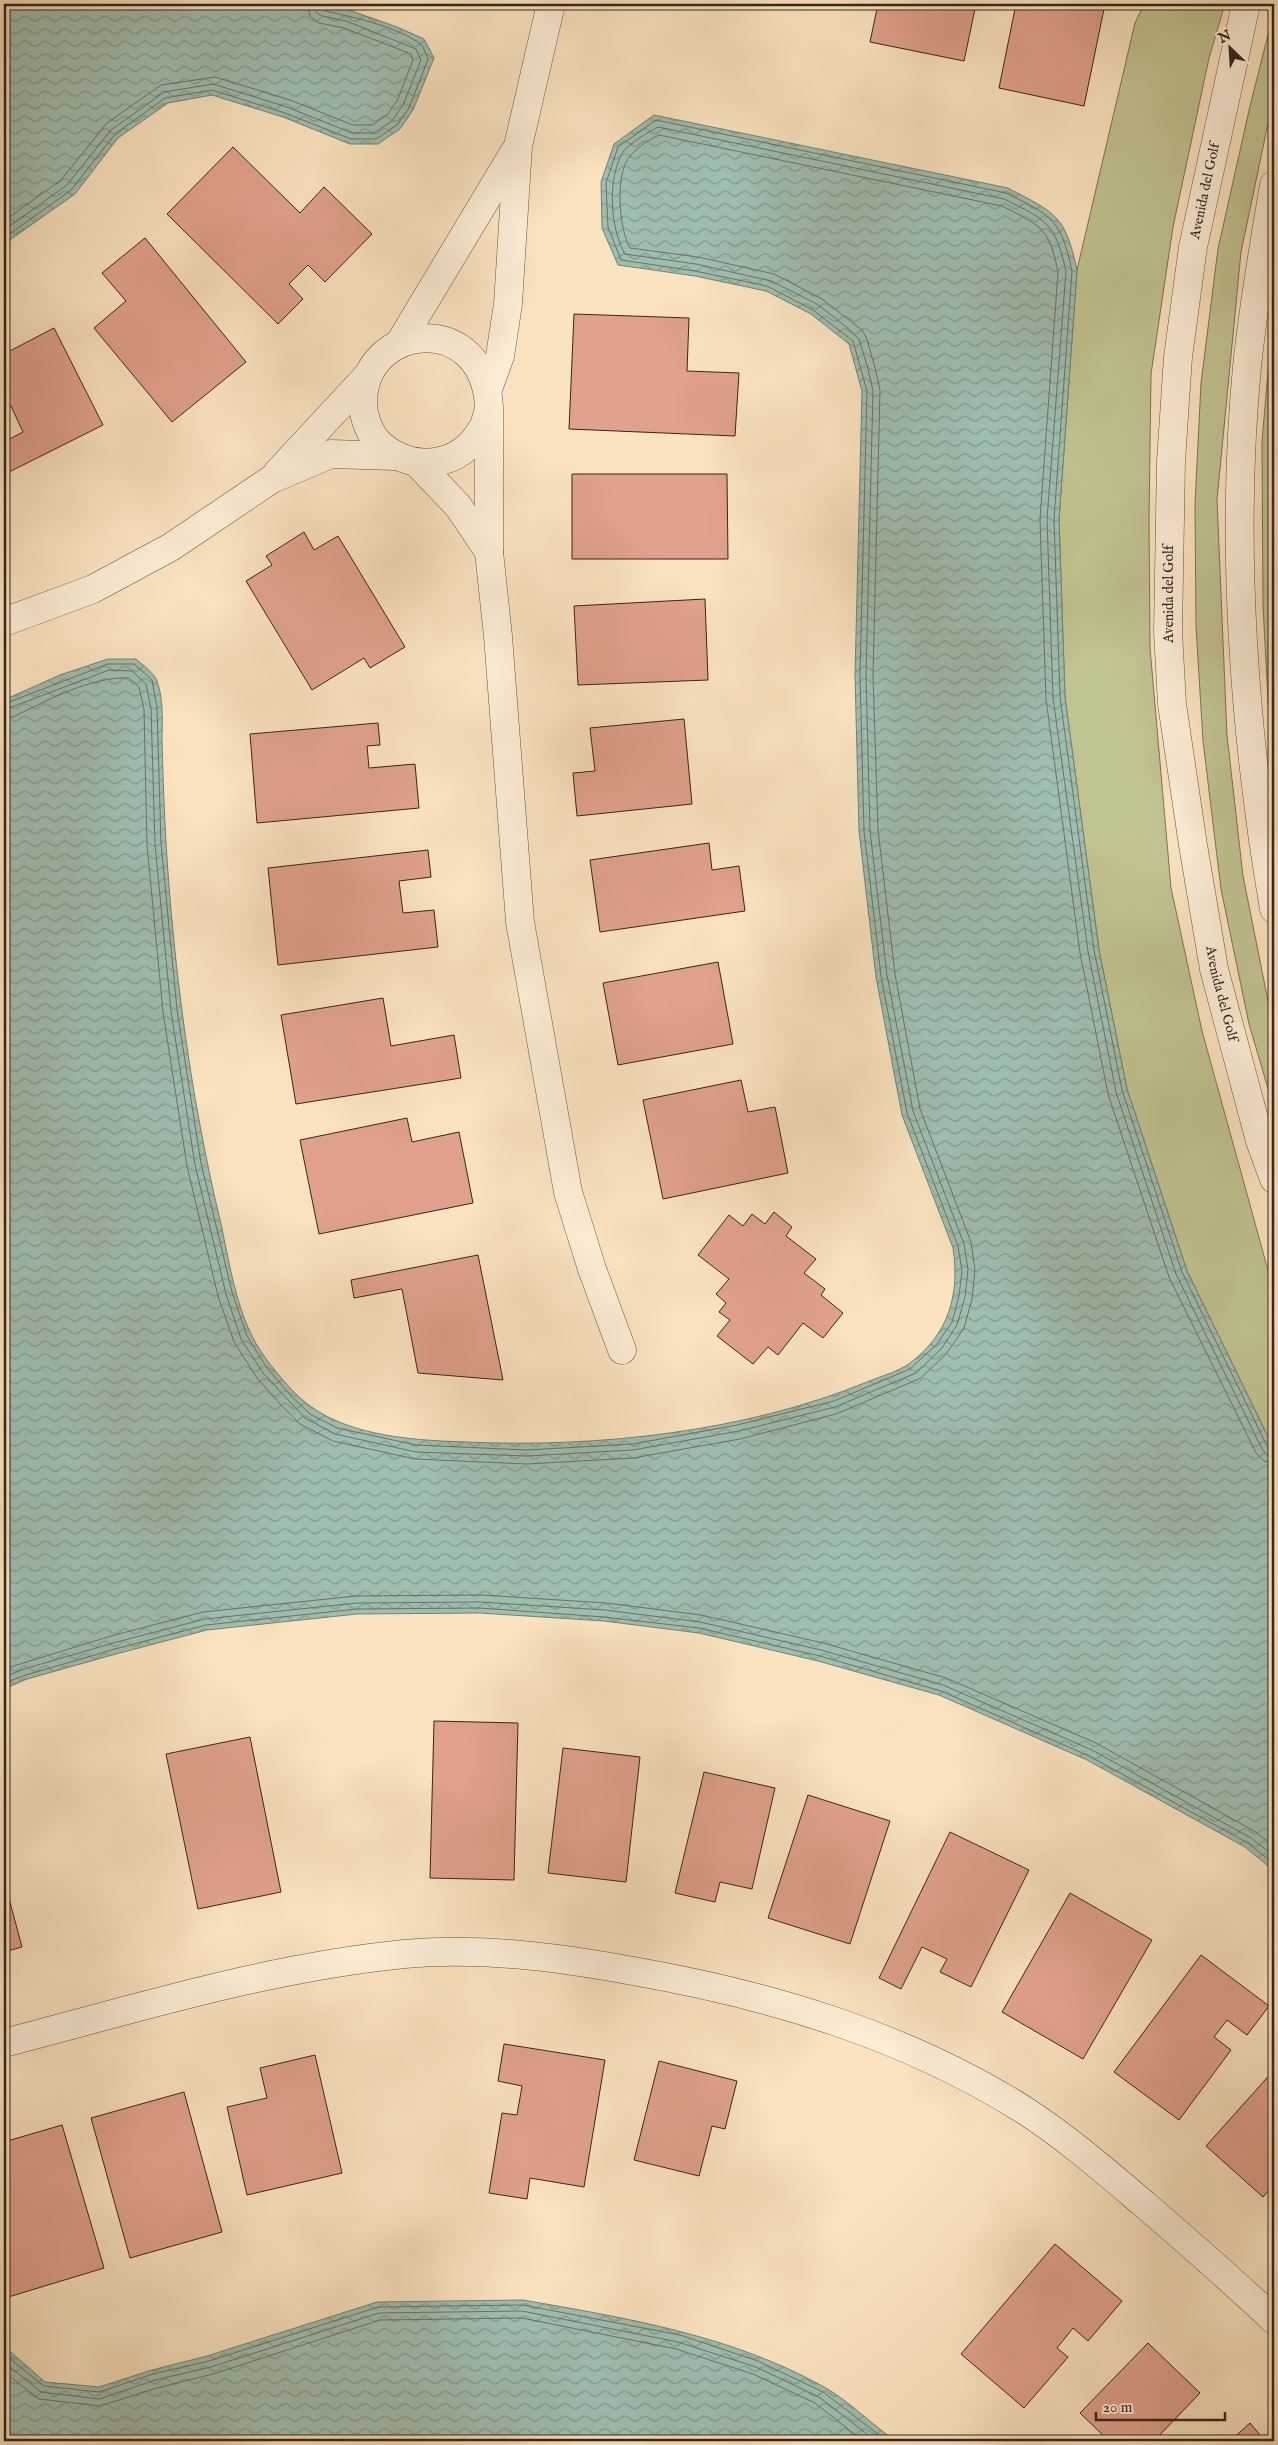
<svg xmlns="http://www.w3.org/2000/svg" width="1278" height="2445" font-family="'IM FELL English',serif">
<defs>
<pattern id="water-waves" width="16" height="10" patternUnits="userSpaceOnUse" patternTransform="scale(1.25)"><rect width="16" height="10" fill="#9fbeb0"/><path d="M0 5q4-4 8 0t8 0" fill="none" stroke="#829a8e"/></pattern>
</defs>
<rect width="100%" height="100%" fill="#fbe3c0"/>
<filter id="stains"><feTurbulence type="fractalNoise" baseFrequency=".004" numOctaves="4"/><feColorMatrix values="0 0 0 0 .2 0 0 0 0 .09 0 0 0 0 .02 0 0 0 .5 -.17"/></filter>
<radialGradient id="worn" r=".72"><stop offset=".6" stop-color="#630" stop-opacity="0"/><stop offset="1" stop-color="#630" stop-opacity=".3"/></radialGradient>
<!-- grass -->
<g fill="#c1c391" stroke="#7b7456">
<path d="M1144,4H1225L1209,58L1173,227L1151,374L1149,520L1150,648L1171,888L1202,1031L1274,1292V1449L1187,1271L1127,1089L1099,950L1065,697L1059,519L1077,270L1135,23Z"/>
<path d="M1274,11V95L1241,252L1217,500L1227,735L1243,876L1274,1031V1109L1249,1024L1221,889L1203,741L1196,626L1195,504L1201,383L1218,249L1250,106Z"/>
<path d="M1274,303V811L1263,606L1262,441Z"/>
</g>
<!-- water -->
<g fill="url(#water-waves)" stroke="#758175">
<path d="M4,4H312L349,10L397,27L424,39L434,58L413,110L400,129L378,144H350L283,117L212,95L168,103L118,138L75,194L4,244Z"/>
<path d="M654,115L1008,188C1057,214 1065,215 1077,270L1059,519L1065,697L1099,950L1127,1089L1187,1271L1274,1449V1871L1245,1847L1087,1760L939,1695L818,1661L699,1633L604,1621L480,1613L357,1614L207,1630L116,1654L27,1679L4,1689V700L60,675L108,659H136C144,666 154,673 157,681C164,701 162,722 162,742C163,776 164,809 166,843C174,971 191,1100 221,1224C229,1261 235,1302 252,1336C262,1356 278,1375 293,1391C335,1436 408,1440 466,1442C597,1448 745,1432 867,1382C881,1376 898,1372 910,1363C949,1334 960,1294 953,1248L902,1115L876,977L859,831L855,675L862,391L849,344L811,314L766,291L695,276L618,265L602,228L601,182L614,144Z"/>
<path d="M523,2300C626,2318 731,2335 824,2387C848,2400 872,2425 896,2441H4V2346L45,2382L99,2387L152,2370L207,2356L377,2302Z"/>
</g>
<g fill="none" stroke-linecap="round" stroke-linejoin="round">
<!-- shore -->
<g stroke="#6a7266" stroke-width="1">
<path d="M4,221L61,180L107,123L161,85L215,77L290,100L353,125H372L387,115L397,101L413,60L411,54L344,28L319,23L310,16L307,4"/>
<path d="M4,230L67,185L111,130L164,92L213,84L287,107L352,133H374L392,121L403,105L421,60L416,49L346,21L322,16L316,12L315,4"/>
<path d="M4,238L71,190L115,134L165,98L212,90L285,113L351,139H376L397,125L409,108L428,59C426,54 423,45 418,42C393,26 354,17 325,11L321,4"/>
<path d="M4,704L108,664H134L152,680L157,708L161,843L177,1010L201,1163L232,1292L247,1336L267,1368L291,1396L310,1414L337,1428L416,1445L527,1450L633,1444L737,1425L834,1401L910,1369L937,1344L952,1322L959,1296L962,1271L958,1246L907,1113L881,976L864,831L860,675L867,391L853,341L813,310L767,286L695,271L621,260L608,227L606,183L618,147L656,120L1006,193C1052,216 1061,219 1072,271L1054,519L1060,697L1094,950L1122,1090L1182,1272L1267,1446L1274,1449"/>
<path d="M4,710L109,670L132,671L146,684L151,709L155,844L171,1011L195,1165L226,1294L241,1339L263,1373L305,1418L335,1434L416,1452L527,1456L633,1450L739,1431L835,1407L916,1373L942,1348L957,1325L965,1297L968,1270L964,1244L913,1111L887,975L870,831L866,675L873,391L868,369L859,339L844,325L817,304L771,281L696,264L625,254C610,228 607,179 623,152C627,145 650,131 658,127L1004,199C1047,220 1055,223 1066,271L1047,519L1053,698L1088,951L1116,1092L1176,1274L1262,1449L1267,1455L1274,1456"/>
<path d="M4,718L13,717C46,701 92,676 129,678L139,687L144,710L147,845L163,1012L187,1166L218,1296L234,1342L257,1378L281,1405L300,1424L333,1441L415,1459L527,1464L633,1458L740,1439L836,1414L921,1378L947,1353L964,1328L972,1299L975,1270L971,1242L920,1109L895,974L878,830L873,675L880,390L875,368L867,339L862,330L822,299L774,274L698,257L630,248C619,229 614,172 631,155C638,147 650,139 659,135L1002,206C1041,226 1049,227 1058,272L1040,519L1046,699L1080,953L1108,1094L1169,1277L1256,1453L1264,1461L1274,1463"/>
<path d="M4,1669L111,1636L203,1612L356,1596L481,1595L606,1603L701,1615L823,1643L946,1678L1096,1743L1254,1831L1274,1846"/>
<path d="M4,1677L24,1669L113,1643L205,1619L357,1603L480,1602L605,1610L700,1622L821,1650L943,1685L1092,1750L1251,1838L1274,1856"/>
<path d="M4,1683L26,1675L115,1649L206,1625L357,1609L480,1608L604,1617L699,1628L820,1656L941,1691L1089,1756L1248,1843L1274,1864"/>
<path d="M4,2354L44,2386L99,2392L153,2374L209,2361L378,2307L523,2305L680,2335L758,2361L823,2392L887,2441"/>
<path d="M4,2362L41,2392L99,2399L155,2380L211,2367L379,2313L522,2311L678,2342L756,2367L819,2397L876,2441"/>
<path d="M4,2372L39,2399L100,2406L157,2388L213,2374L380,2320L522,2318L676,2349L753,2374L815,2403L863,2441"/>
</g>
</g>
<!-- building -->
<g fill="#e1a18c" stroke="#35261c">
<path d="M878,4H976L964,61L870,42Z"/>
<path d="M1016,4H1105L1084,106L999,88Z"/>
<path d="M233,147L300,213L324,187L372,234L325,282L308,265L289,284L303,299L278,324L167,214Z"/>
<path d="M145,238L246,362L172,422L94,328L126,301L102,273Z"/>
<path d="M574,314L689,318L687,371L739,373L735,436L569,429Z"/>
<path d="M54,328L103,425L5,474L4,442L23,432L11,406L4,410V354Z"/>
<path d="M572,474H727L728,559H572Z"/>
<path d="M304,532L314,550L338,536L405,647L370,668L364,658L312,690L246,581L272,565L266,556Z"/>
<path d="M705,599L708,680L578,685L574,606Z"/>
<path d="M684,719L692,804L577,816L573,773L595,771L590,728Z"/>
<path d="M378,723L380,745L367,746L369,768L415,764L419,808L257,823L250,734Z"/>
<path d="M709,843L712,870L739,866L745,911L600,932L590,860Z"/>
<path d="M428,850L431,877L399,881L403,913L434,910L438,947L278,965L268,868Z"/>
<path d="M718,962L733,1044L618,1065L603,983Z"/>
<path d="M383,998L391,1046L454,1035L461,1078L296,1104L281,1015Z"/>
<path d="M741,1080L748,1112L775,1107L788,1173L663,1199L643,1100Z"/>
<path d="M407,1118L412,1142L459,1132L473,1203L319,1234L300,1140Z"/>
<path d="M774,1212L792,1227L786,1236L816,1259L804,1273L825,1289L821,1295L843,1313L823,1338L803,1323L778,1355L768,1347L753,1364L717,1336L730,1320L719,1312L726,1303L716,1294L729,1279L698,1255L729,1215L743,1226L752,1214L765,1224Z"/>
<path d="M478,1255L503,1380L418,1373L402,1289L354,1298L351,1280Z"/>
<path d="M434,1721L518,1723L514,1880L430,1878Z"/>
<path d="M250,1737L281,1892L198,1909L166,1754Z"/>
<path d="M563,1748L640,1757L626,1882L548,1873Z"/>
<path d="M704,1772L775,1788L752,1889L720,1882L715,1902L675,1893Z"/>
<path d="M808,1795L890,1821L850,1944L768,1918Z"/>
<path d="M950,1832L1029,1870L971,1987L940,1972L947,1959L922,1947L901,1989L879,1978Z"/>
<path d="M4,1880L22,1947L4,1952Z"/>
<path d="M1070,1893L1152,1940L1083,2059L1002,2012Z"/>
<path d="M1201,1955L1269,2006L1247,2035L1227,2020L1214,2037L1231,2050L1179,2120L1114,2072Z"/>
<path d="M504,2044L605,2060L584,2187L530,2178L527,2199L489,2193L502,2113L517,2115L522,2086L498,2081Z"/>
<path d="M315,2055L342,2173L247,2195L227,2107L267,2098L260,2068Z"/>
<path d="M659,2061L737,2081L725,2129L712,2126L699,2176L634,2160Z"/>
<path d="M1274,2070V2184L1263,2197L1206,2146Z"/>
<path d="M184,2092L222,2232L130,2258L91,2118Z"/>
<path d="M62,2125L104,2268L5,2298L4,2142Z"/>
<path d="M1055,2244L1122,2301L1088,2341L1073,2328L1057,2348L1068,2357L1024,2408L961,2354Z"/>
<path d="M1148,2343L1200,2393L1154,2441H1106L1108,2440L1080,2413Z"/>
<path d="M1250,2423L1265,2441H1230Z"/>
</g>
<g fill="none" stroke-linecap="round" stroke-linejoin="round">
<!-- minor casing -->
<g stroke="#665545" stroke-width="29">
<g id="minor">
<path id="s1" d="M1246,4L1193,247L1178,357L1171,461L1168,632L1172,704L1193,845L1214,969L1260,1141L1274,1179"/>
<path d="M1274,185C1264,245 1253,306 1247,367C1230,544 1244,735 1274,909"/>
<path d="M399,344L515,151"/>
<path d="M488,389L500,356L508,304L518,146L551,4"/>
<path d="M489,408C487,415 486,423 482,429C460,467 415,473 382,446C370,436 363,417 363,402C364,322 485,310 489,408V552L498,636L520,922L568,1192L592,1269L622,1350"/>
<path d="M417,463L458,506L489,552"/>
<path d="M278,472L369,374"/>
<path d="M4,622L93,589L171,547L272,479L331,454L394,456"/>
<path d="M4,2043C138,2008 266,1968 404,1954C481,1947 557,1957 633,1971C770,1995 905,2035 1024,2110C1066,2137 1105,2171 1144,2204C1188,2242 1232,2280 1274,2320"/>
</g>
</g>
<!-- minor -->
<use href="#minor" stroke="#fcedd6" stroke-width="28"/>
</g>
<g text-anchor="middle" dominant-baseline="central" stroke-width="4.5" stroke-linejoin="round" paint-order="stroke">
<!-- street labels -->
<g font-size="14" fill="#35261c" stroke="#fcedd6">
<text transform="translate(1205 191) rotate(-78)">Avenida del Golf</text>
<text transform="translate(1169 594) rotate(-90)">Avenida del Golf</text>
<text stroke="none"><textPath href="#s1" startOffset="1001">Avenida del Golf</textPath></text>
</g>
</g>
<!-- margin -->
<rect width="1278" height="2445" fill="none" stroke="#fbe3c0" stroke-width="20"/>
<rect x="5" y="5" width="1268" height="2435" fill="none" stroke="#35261c" stroke-width="2.5"/>
<rect x="10" y="10" width="1258" height="2425" fill="none" stroke="#35261c"/>
<!-- north arrow -->
<g transform="translate(1230 48) rotate(335)" stroke="#fcedd6" stroke-width="4" paint-order="stroke">
<path d="M0-4L9 19L0 12L-9 19Z" fill="#35261c"/>
<text y="-8" font-size="14" font-weight="bold" text-anchor="middle" fill="#35261c">N</text>
</g>
<!-- scale -->
<path d="M1096 2412v8h129v-8" fill="none" stroke="#35261c" stroke-width="2.5"/>
<text x="1103" y="2412" font-size="15" fill="#35261c" stroke="#fcedd6" stroke-width="4" paint-order="stroke">20 m</text>
<rect width="100%" height="100%" filter="url(#stains)"/>
<rect width="100%" height="100%" fill="url(#worn)"/>
</svg>
